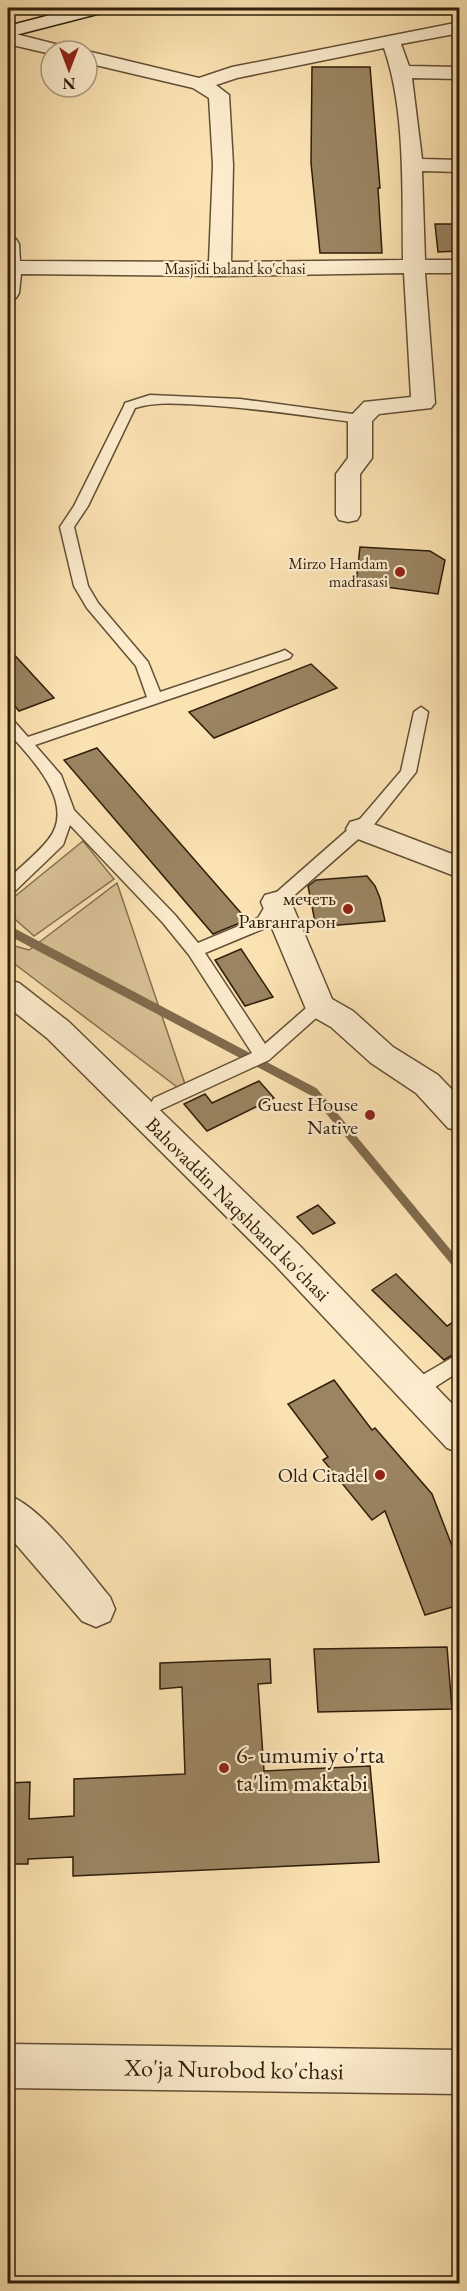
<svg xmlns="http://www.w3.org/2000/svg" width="467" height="2291" font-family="'EB Garamond',serif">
<rect width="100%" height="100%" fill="#fbe2b2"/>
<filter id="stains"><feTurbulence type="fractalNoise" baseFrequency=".00333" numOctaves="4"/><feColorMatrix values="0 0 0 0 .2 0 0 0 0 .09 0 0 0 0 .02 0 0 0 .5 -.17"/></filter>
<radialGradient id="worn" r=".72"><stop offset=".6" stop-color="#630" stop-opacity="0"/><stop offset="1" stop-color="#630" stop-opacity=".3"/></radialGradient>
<!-- green -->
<g fill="#d8c195" stroke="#847050" stroke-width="1.5">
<path d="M83,841L114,879L34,936L8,913V902Z"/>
<path d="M117,883L189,1096L8,959V944L29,950Z"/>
</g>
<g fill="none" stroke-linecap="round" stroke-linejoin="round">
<!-- stream -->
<path stroke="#806b4d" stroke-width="9" d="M8,930L314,1092L460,1268"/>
</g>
<!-- building -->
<g fill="#9a8461" stroke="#301e0a" stroke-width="1.5">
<path d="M312,67H370L380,188H378L382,253H320L311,163Z"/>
<path d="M435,224H459V251L438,252Z"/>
<path d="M360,547L430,551L445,560L438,594L356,583Z"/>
<path d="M8,648L54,698L19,711L8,698Z"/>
<path d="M311,664L337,688L214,738L189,712Z"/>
<path d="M97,748L247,920L213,934L64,760Z"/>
<path d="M367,876L375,886L380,898L385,921L316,927L308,886L316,880Z"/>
<path d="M241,949L273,997L245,1006L215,960Z"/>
<path d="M259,1081L274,1098L207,1131L184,1104L205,1094L212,1103Z"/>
<path d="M318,1205L335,1223L313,1234L297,1217Z"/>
<path d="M396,1274L447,1326L459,1318V1351L444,1360L372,1290Z"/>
<path d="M334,1380L372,1430L375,1428L432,1494L459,1564V1605L425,1615L385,1511L372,1520L323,1460L328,1457L288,1404Z"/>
<path d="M447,1647L452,1709L318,1712L314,1649Z"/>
<path d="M270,1659L271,1683L258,1684L264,1771L370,1766L379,1862L73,1876V1857L28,1859V1864H8V1783L30,1782L29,1819L74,1816V1779L185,1774L182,1687L160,1689V1663Z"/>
</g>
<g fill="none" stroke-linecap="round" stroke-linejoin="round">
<!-- lane casing -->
<g stroke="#634f34" stroke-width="3">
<g id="lane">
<path d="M150,395L240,399L360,415L366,419L360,423C308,416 256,408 204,405C180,404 158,401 135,408L88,506L74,527L88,586L98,603L148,662L160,692L280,652L285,650L292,655L290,658L35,745L61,775L74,810L175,915L198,943L258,918L270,898L360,819L401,771L414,712L421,707L428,712L416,772L372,827L282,906L270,926L205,953L265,1044L313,1002L319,1000L325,1002L328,1006L325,1010L269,1060L160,1110L154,1108L151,1103L154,1098L252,1053L189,955L163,923L70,825L63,845L14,892L8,893V879C21,866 37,854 48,840C78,803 30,758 8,732V718L13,720L28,737L147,697L136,666L87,608L74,586L60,527L74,506L124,406L125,403Z"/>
<path d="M460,1353V1371L421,1396L414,1398L407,1396L404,1390L407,1384Z"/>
</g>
</g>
<!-- street casing -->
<g stroke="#634f34" stroke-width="3">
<g id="street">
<path d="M460,22V33L401,44L409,66L460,67V79L412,78L422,159L460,160V172L422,171L425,260H460V273H425L435,403L431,408L379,414L372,421V458L360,474V515L357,520L348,522L339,520L336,515V474L348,458V419L364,402L411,397L404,273L220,276L21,274L19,293L16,298L8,299V238L16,239L19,244L20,261L209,262L213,165L209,98L193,88L87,63V51L199,78L232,67ZM384,48C406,110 402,194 403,260L231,262L233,165L229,95L216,85L237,78Z"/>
<path d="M8,32L67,47L69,51H51V54L8,44Z"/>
<path d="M360,819L460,857V878L350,836L346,829L350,822Z"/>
<path d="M276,892L287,895L291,902L332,999L353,1011L393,1047L438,1075L460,1098V1131L448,1128L416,1093L371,1063L331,1027L308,1014L261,902L265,895Z"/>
<path d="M8,980L19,983L69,1022L299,1245L460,1412V1453L447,1448L275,1265L47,1038L8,1007Z"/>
<path d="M8,1495C44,1509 84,1566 110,1597L115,1609L110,1621L96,1627L82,1621L8,1535Z"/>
<path d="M8,2044L460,2050V2094L8,2088Z"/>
</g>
</g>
<!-- secondary casing -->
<g stroke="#301e0a" stroke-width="3">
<path id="secondary" d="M77,8H108L105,12L8,37V26Z"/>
</g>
<!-- lane -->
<use href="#lane" fill="#fceccd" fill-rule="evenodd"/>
<!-- street -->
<use href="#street" fill="#fceccd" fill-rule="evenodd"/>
<!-- secondary -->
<use href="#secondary" fill="#fceccd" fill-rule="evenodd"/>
</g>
<!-- markers -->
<g fill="#8f2418" stroke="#fceccd" stroke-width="2">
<circle cx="400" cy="572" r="6"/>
<circle cx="348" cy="909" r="6"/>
<circle cx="370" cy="1115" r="6"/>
<circle cx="380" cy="1475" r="6"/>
<circle cx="224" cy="1768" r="6"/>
</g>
<g text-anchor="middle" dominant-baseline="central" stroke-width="4.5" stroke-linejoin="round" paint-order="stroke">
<!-- far-street labels -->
<g font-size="16" fill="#301e0a" stroke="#fceccd">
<text x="235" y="268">Masjidi baland ko'chasi</text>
</g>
<!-- far-poi labels -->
<g font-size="16" fill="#301e0a" stroke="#fceccd" text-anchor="end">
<text x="388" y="563">Mirzo Hamdam<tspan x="388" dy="18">madrasasi</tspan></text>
</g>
<!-- poi labels -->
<g font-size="20" fill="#301e0a" stroke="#fceccd" text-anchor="end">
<text x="336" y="898">мечеть<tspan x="336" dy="23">Равгангарон</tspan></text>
<text x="358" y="1104">Guest House<tspan x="358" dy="23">Native</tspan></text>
<text x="368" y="1475">Old Citadel</text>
</g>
<!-- street labels -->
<g font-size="20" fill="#301e0a" stroke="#fceccd">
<text transform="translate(238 1209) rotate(45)">Bahovaddin Naqshband ko'chasi</text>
</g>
<!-- near-poi labels -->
<g font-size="24" fill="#301e0a" stroke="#fceccd" text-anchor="start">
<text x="236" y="1754">6- umumiy o'rta<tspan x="236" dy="28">ta'lim maktabi</tspan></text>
</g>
<!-- near-street labels -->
<g font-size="24" fill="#301e0a" stroke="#fceccd">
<text transform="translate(234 2069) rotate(1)">Xo'ja Nurobod ko'chasi</text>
</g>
</g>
<!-- margin -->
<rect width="467" height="2291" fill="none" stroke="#fbe2b2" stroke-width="30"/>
<rect x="9" y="9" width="449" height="2273" fill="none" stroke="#301e0a" stroke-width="3"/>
<rect x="15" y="15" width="437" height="2261" fill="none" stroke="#301e0a" stroke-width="1.5"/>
<!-- north arrow -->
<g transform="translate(69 69) rotate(180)"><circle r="28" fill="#fceccd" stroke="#aa9a7f" stroke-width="1.5"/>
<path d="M0-4.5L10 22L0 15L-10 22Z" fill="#8f2418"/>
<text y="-9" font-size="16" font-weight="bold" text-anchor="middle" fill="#301e0a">N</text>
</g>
<rect width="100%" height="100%" filter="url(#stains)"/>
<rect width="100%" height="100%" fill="url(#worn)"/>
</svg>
